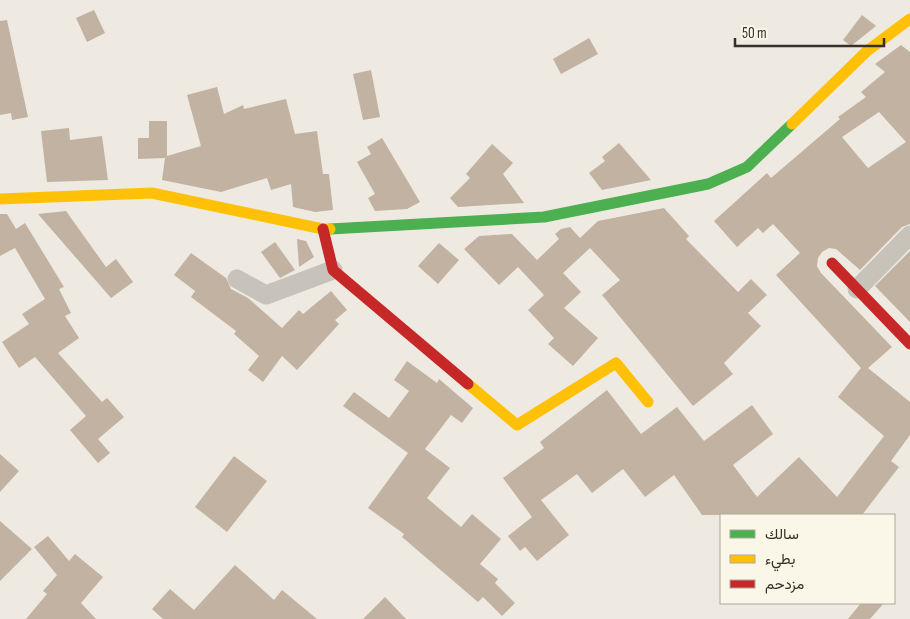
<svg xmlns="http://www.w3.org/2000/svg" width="910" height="619" font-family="'Sofia Sans Condensed',Vazirmatn,sans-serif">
<rect width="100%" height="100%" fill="#eeeae1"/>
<!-- building -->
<g fill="#c2b2a2" fill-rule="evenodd">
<path d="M94,10L105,33L87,42L76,18Z"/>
<path d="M862,15L876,26L851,46L843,40Z"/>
<path d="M7,20L28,117L12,120L11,113L0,115V21Z"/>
<path d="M589,38L598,54L561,74L553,59Z"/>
<path d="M901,45L910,52V224L902,227L860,270L836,249L829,248L822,252L818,258L817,266L821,273L892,347L868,368L910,402V435L891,461L899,467L862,515H702L674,475L645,497L623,469L592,493L577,474L541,500L569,535L537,561L525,547L520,551L508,536L532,517L503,478L544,448L540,442L607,390L641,434L677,407L704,441L752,405L773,434L733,465L757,497L799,457L837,497L884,436L838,397L861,368L776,275L800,253L773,224L763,233L758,228L737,247L714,221L767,173L771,178L840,119L838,117L866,97L861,92L885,72L875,64ZM879,112L906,142L868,168L842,137Z"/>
<path d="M371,70L380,117L363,120L353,74Z"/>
<path d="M217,87L224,114L243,105L244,109L286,99L295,134L317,131L323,174H329L333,210L315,212L293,207L291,184L271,190L267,178L221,192L162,180L165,158L138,159V138H149V121H167V156L201,146L187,95Z"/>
<path d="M69,128L70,140L102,136L108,180L47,182L41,131Z"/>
<path d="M382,138L420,202L407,209L375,211L368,198L375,194L357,162L371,154L367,147Z"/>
<path d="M619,143L651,180L602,190L589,173L605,161L602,157Z"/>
<path d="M492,144L513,163L503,174L524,203L458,207L450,198L470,178L466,174Z"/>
<path d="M664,208L689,236L686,239L738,292L751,279L767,295L748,313L761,326L724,363L733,374L693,406L602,295L620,280L590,248L563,273L581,292L564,308L598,338L573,366L548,344L554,338L528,310L544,295L518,267L499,285L464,249L479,236L512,234L537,260L559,239L555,234L561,229L570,227L580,238L598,221Z"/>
<path d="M66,211L106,267L116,259L133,282L111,298L38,214Z"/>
<path d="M0,214H7L16,229L25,223L64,287L59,289L71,313L65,316L79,338L58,353L102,402L107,398L124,417L98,439L110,453L98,463L70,430L86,416L35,357L19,368L2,342L29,324L22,314L45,299L15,248L0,256Z"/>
<path d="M297,239L306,241L314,257L299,267Z"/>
<path d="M275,242L295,270L280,278L261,252Z"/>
<path d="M439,243L459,260L438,284L418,266Z"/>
<path d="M910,251V322L875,286Z"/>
<path d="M191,253L226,278L231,289L248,298L282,328L299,310L303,314L331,291L347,310L335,320L339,324L297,370L282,356L263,382L248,370L259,356L234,334L236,331L191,297L195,291L174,275Z"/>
<path d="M407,361L437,383L439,379L473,408L462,423L451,415L425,449L450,468L427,498L461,527L472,514L501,539L480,564L498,579L495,583L515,603L502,616L483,597L478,602L402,537L404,534L368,508L408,453L343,406L354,392L389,418L409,391L394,380Z"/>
<path d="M0,454L19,471L0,492Z"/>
<path d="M234,456L267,481L227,532L195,507Z"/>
<path d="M0,521L32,549L0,581Z"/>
<path d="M48,536L69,561L75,554L103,577L81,603L96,619H26L47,594L43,591L57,575L34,547Z"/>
<path d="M235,565L274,600L282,590L317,619H163L152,609L170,589L194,610Z"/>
<path d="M385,597L406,619H363Z"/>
<path d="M861,603H884L870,619H848Z"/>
</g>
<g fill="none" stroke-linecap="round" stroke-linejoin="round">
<!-- street -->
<g stroke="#c7c2ba" stroke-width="19">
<path d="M237,279L266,295L333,270"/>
<path d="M857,289L910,235"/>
</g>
<!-- fast -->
<path stroke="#4caf50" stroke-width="11" d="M330,229L544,217L708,184L747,167L792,124"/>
<!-- slow -->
<g stroke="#ffc107" stroke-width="11">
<path d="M792,124L867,51L910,19"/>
<path d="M0,199L152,193L323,229H330"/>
<path d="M468,384L517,425L616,363L648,402"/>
</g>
<!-- jam -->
<g stroke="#c62828" stroke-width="11">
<path d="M323,229L333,270L468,384"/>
<path d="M832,263L910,344"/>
</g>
</g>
<!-- legend -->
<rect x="720" y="514" width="175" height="90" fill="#faf6e8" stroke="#aca79b"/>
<rect x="730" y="530" width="25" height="8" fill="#4caf50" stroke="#aca79b"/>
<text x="765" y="539" font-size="15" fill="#383028">سالك</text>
<rect x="730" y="555" width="25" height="8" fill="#ffc107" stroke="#aca79b"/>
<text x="765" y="564" font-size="15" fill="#383028">بطيء</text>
<rect x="730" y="580" width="25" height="8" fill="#c62828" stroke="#aca79b"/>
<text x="765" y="589" font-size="15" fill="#383028">مزدحم</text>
<!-- scale -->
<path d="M735 38v8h149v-8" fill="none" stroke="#383028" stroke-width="2.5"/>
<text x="742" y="38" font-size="15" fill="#383028" stroke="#faf6e8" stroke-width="4" paint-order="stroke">50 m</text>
</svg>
